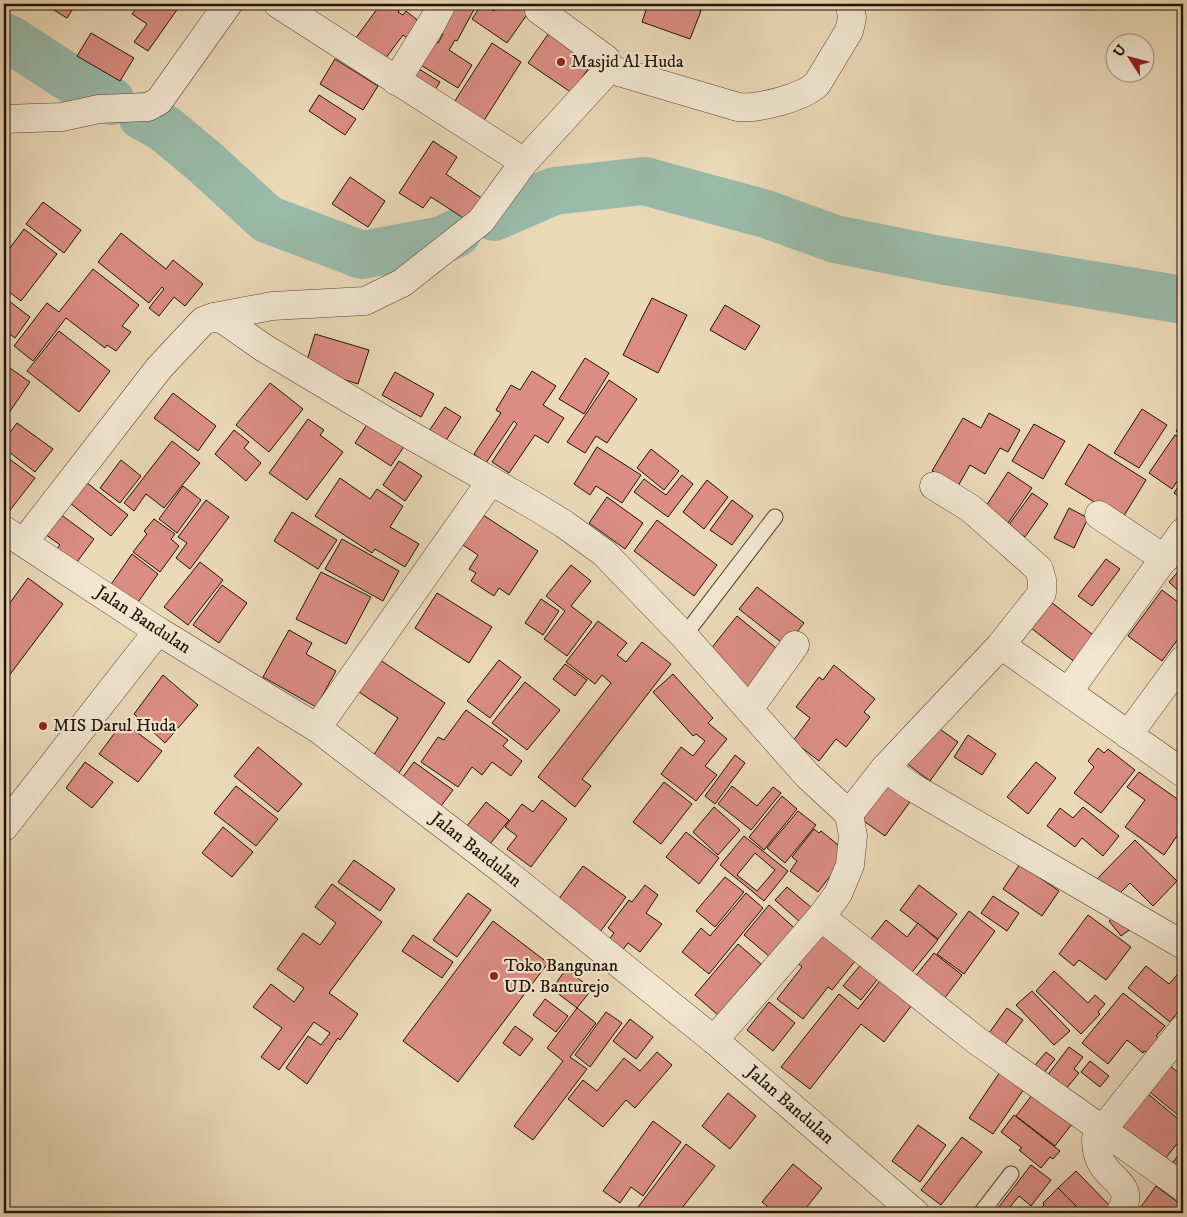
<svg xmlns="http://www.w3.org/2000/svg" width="1187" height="1217" font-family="'IM FELL DW Pica',serif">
<rect width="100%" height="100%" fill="#ebd9b8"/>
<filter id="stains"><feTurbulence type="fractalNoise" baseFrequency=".004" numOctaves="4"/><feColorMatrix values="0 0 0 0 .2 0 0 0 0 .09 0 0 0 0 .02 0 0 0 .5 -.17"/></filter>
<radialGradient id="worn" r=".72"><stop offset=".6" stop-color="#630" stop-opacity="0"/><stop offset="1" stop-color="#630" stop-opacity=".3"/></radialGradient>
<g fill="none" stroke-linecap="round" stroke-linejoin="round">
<!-- river -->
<g stroke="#9ba" stroke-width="48">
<path d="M4,37L11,40L80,85L111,101"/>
<path d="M142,116L164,128L206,163L267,219L362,255L442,240L457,233"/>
<path d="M494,217L554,191L644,181L766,214L835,239L940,260L1183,300"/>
</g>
</g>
<!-- building -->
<g fill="#db8d84" stroke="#211307" fill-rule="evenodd">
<path d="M44,4H76L67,18Z"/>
<path d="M140,4H181L148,51L134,42L147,24L132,14Z"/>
<path d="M378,4H404L398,12L403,15L406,11L425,26L412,42L403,35L382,63L353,42L380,5Z"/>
<path d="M449,4H477L457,41L455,40L449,50L472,65L458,88L419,64L434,40L438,43L443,34L435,30Z"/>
<path d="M482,4L494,11L500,4H523L531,9L507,43L472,19Z"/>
<path d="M648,4H700L699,10L701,11L690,39L642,22Z"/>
<path d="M551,30L594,60L572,93L528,63Z"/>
<path d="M91,33L134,58L120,81L77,56Z"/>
<path d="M492,43L521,62L483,122L453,104Z"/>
<path d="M335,59L378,86L363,110L320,84Z"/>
<path d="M414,66L440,82L431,96L406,81Z"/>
<path d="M319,95L356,119L345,135L309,111Z"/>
<path d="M433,141L457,157L446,174L483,199L468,221L431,197L423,208L399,193Z"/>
<path d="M350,177L385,201L368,227L332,204Z"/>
<path d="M43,202L81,230L64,253L26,224Z"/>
<path d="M24,229L57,254L21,301L4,288V256Z"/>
<path d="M121,233L166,269L173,260L203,284L185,306L174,297L159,316L149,308L164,289L162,287L149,303L98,262Z"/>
<path d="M93,269L139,305L122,326L131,332L116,351L107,345L105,348L66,318L33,361L14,346L47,303L59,312Z"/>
<path d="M652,298L687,315L658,373L623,355Z"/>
<path d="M9,301L30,317L15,338L4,330V307Z"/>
<path d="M725,305L760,326L745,350L710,330Z"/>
<path d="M59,331L110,371L79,412L27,371Z"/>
<path d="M315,334L369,350L358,384L305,367Z"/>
<path d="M585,358L609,373L584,414L559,399Z"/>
<path d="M4,364L30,382L4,420Z"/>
<path d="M532,371L556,386L543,405L564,418L548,443L535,435L509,473L492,462L517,424L514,421L486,463L474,454L501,413L496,410L511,385L520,390Z"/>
<path d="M395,372L434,394L421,417L382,395Z"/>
<path d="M609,380L637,399L607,443L596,436L585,453L567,442Z"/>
<path d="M270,383L303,409L269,452L236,425Z"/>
<path d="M173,393L216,426L198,451L154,418Z"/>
<path d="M445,407L461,417L445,442L429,431Z"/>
<path d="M1142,409L1167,425L1139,468L1114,453Z"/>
<path d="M989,413L1020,430L1008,452L1000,448L985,474L970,465L958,486L932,471L963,418L981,428Z"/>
<path d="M373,415L409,439L391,466L355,443Z"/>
<path d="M308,419L324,430L320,435L343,452L307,500L269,473Z"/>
<path d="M1183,421V435L1176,431Z"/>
<path d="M17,423L53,449L35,472L4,448V440Z"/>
<path d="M1034,424L1065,441L1043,479L1012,461Z"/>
<path d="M234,430L249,442L244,448L261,463L246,481L215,454Z"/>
<path d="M1175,435L1183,440V472L1172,489L1149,473Z"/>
<path d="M172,441L200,463L164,508L146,494L134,511L124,503Z"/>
<path d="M1089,444L1146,480L1122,519L1065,484Z"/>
<path d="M597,447L641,475L622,503L596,486L590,495L574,484Z"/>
<path d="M651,449L679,471L664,490L637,468Z"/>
<path d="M4,455L35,478L4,518Z"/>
<path d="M121,460L141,476L120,503L100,488Z"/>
<path d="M399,461L422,476L405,501L383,485Z"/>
<path d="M1008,472L1032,488L1004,529L981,514Z"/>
<path d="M682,475L693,484L668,517L634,492L644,479L666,495Z"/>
<path d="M340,478L370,499L377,489L403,506L390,527L419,544L405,567L375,549L372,553L315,516Z"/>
<path d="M1183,479V494L1181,498L1174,493Z"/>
<path d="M707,480L728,497L704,529L683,512Z"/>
<path d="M86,482L128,515L111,536L70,503Z"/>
<path d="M183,486L201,500L177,533L159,519Z"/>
<path d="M1032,493L1048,504L1025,537L1008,526Z"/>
<path d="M607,497L643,523L625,549L589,523Z"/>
<path d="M206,500L229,517L190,569L176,558L187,543L178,537Z"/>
<path d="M732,500L753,516L732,545L710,530Z"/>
<path d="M1069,508L1088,518L1074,548L1054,538Z"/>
<path d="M56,511L94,539L71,570L52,555L60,545L41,531Z"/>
<path d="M292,512L337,540L318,569L274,541Z"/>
<path d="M480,513L538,551L509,595L499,588L494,596L471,581L476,573L469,569L478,555L460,543Z"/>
<path d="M154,519L175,534L171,539L179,546L160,572L133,552L147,534L144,531Z"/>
<path d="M657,520L717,565L694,596L634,551Z"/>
<path d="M342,539L399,571L383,601L325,569Z"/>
<path d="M132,554L158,574L131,612L105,593Z"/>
<path d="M1106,559L1120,569L1092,606L1078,596Z"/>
<path d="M200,562L223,580L188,625L164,607Z"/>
<path d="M571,565L591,581L571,606L592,622L567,656L544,639L565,611L546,596Z"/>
<path d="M1183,566V595L1169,582Z"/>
<path d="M321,572L371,597L346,644L296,619Z"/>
<path d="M28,578L63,604L5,681L4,611Z"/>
<path d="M222,585L247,603L219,643L193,625Z"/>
<path d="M757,587L804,623L786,646L739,609Z"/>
<path d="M1162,590L1183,606V632L1162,661L1128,636Z"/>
<path d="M437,593L492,627L469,663L415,628Z"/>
<path d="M541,599L559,611L543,635L525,623Z"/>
<path d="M1051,602L1097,638L1076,663L1031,628Z"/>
<path d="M737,616L781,652L750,690L706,655Z"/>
<path d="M598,621L627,643L617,655L626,662L642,642L671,664L582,779L591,786L575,807L538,777L611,683L602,675L595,684L566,662Z"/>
<path d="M289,630L312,643L306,654L336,671L316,707L263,677Z"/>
<path d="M380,660L445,703L399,773L373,756L398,718L359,692Z"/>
<path d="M499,660L521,677L490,718L467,701Z"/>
<path d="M565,664L587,680L575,696L553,679Z"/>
<path d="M834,665L875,699L864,712L870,717L846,747L836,739L819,761L793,741L810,718L796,707L819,677L823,680Z"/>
<path d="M673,674L713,718L708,723L727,739L705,766L717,775L696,801L661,774L681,747L693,756L705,741L696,734L693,736L653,692Z"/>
<path d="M163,675L198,705L165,743L134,714Z"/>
<path d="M525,682L560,710L527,750L492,723Z"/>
<path d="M466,710L508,740L503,746L522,761L511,776L492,762L482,775L472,767L458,787L421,762L438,737L444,740Z"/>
<path d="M123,722L162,751L138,782L99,754Z"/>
<path d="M930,722L958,742L930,781L902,760Z"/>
<path d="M968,735L996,754L982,775L954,757Z"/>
<path d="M258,747L302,784L278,812L234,776Z"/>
<path d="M1098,748L1104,753L1108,749L1135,770L1101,813L1074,793L1094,767L1088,761Z"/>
<path d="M735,755L745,763L715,804L705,796Z"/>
<path d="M85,762L113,782L92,808L66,788Z"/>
<path d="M414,762L453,790L438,810L399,782Z"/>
<path d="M1036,762L1056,778L1028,814L1007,797Z"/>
<path d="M1139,772L1183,803V827L1164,855L1125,827L1145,800L1127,787Z"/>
<path d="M664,782L692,804L661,844L633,822Z"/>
<path d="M882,782L910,802L885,836L858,817Z"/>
<path d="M236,786L278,819L256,846L214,813Z"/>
<path d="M732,786L757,806L773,787L781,793L751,830L718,804Z"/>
<path d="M782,796L797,809L764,850L749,837Z"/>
<path d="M542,800L567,819L531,867L507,849L517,836L505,827L522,804L533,812Z"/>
<path d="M486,802L509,820L490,844L467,826Z"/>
<path d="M714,807L740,830L718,855L693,832Z"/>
<path d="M1083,807L1119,836L1103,856L1082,838L1075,847L1047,826L1060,808L1073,818Z"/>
<path d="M798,811L816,825L785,863L767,848Z"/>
<path d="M223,827L253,852L232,877L202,853Z"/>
<path d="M814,829L819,833L821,831L848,853L818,892L790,871L797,861L792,857Z"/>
<path d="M686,832L719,858L699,884L666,857Z"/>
<path d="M744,836L788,871L764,901L720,865ZM755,853L775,870L757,891L737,875Z"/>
<path d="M1135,840L1177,881L1153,906L1130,883L1115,898L1097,879Z"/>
<path d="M354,860L395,889L380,911L338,882Z"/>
<path d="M1020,864L1059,891L1042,916L1003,889Z"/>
<path d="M583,866L626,897L597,936L555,904Z"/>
<path d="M725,877L744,892L715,927L696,911Z"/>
<path d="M332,884L382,922L329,993L358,1014L340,1040L338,1038L307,1084L286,1068L308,1036L321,1045L330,1033L314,1022L279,1070L261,1057L282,1028L253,1007L271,984L294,1002L304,988L277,969L303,933L320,945L336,923L315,907Z"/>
<path d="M645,885L658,895L646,913L662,924L640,952L628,943L621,952L607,942L614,933L608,928L629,900L632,902Z"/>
<path d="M919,885L957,914L938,939L900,910Z"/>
<path d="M787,887L812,908L800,922L775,900Z"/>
<path d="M468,893L491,910L457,957L433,940Z"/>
<path d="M746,893L763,908L709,974L682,952L701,928L710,936Z"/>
<path d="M993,896L1019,913L1007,931L981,913Z"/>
<path d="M769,905L800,933L776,962L744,935Z"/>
<path d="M969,911L995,931L964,974L937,954Z"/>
<path d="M1121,912L1132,928L1121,936L1109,921Z"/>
<path d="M1088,915L1131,947L1106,980L1079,960L1074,966L1059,954Z"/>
<path d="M886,920L907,937L918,923L938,940L904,982L862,950Z"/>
<path d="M493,921L548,963L458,1082L403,1041Z"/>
<path d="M820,925L859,956L832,990L828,987L803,1019L777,999L802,967L793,959Z"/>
<path d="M413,935L453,962L442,978L402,951Z"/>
<path d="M738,944L761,964L718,1015L695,995Z"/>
<path d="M934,953L962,975L938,1007L909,984Z"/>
<path d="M867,957L884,971L861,1000L843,986Z"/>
<path d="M1146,966L1169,984L1179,973L1183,976V1005L1170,1022L1128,988Z"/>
<path d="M566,969L592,989L577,1008L552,989Z"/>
<path d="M1054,971L1088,1003L1095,995L1105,1004L1098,1012L1100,1014L1081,1034L1036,991Z"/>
<path d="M886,973L918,997L884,1042L861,1024L810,1089L781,1067L839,994L858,1009Z"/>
<path d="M1032,991L1070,1031L1054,1045L1016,1005Z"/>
<path d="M1123,993L1165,1026L1156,1036L1167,1044L1155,1059L1144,1051L1143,1053L1127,1040L1108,1064L1082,1043Z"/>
<path d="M545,999L568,1016L556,1032L533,1015Z"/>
<path d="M769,1002L795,1023L773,1051L747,1030Z"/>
<path d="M577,1008L596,1023L570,1057L587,1069L533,1140L514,1126L563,1061L547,1048Z"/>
<path d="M1007,1008L1023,1020L1000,1051L984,1040Z"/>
<path d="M606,1012L622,1023L590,1067L575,1055Z"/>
<path d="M630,1019L653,1037L636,1059L613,1041Z"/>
<path d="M515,1026L533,1039L520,1056L503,1043Z"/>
<path d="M1069,1047L1083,1057L1074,1069L1079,1073L1061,1095L1043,1081Z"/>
<path d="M657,1052L672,1065L635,1108L626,1100L603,1127L568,1099L583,1080L597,1091L624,1058L640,1071Z"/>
<path d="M1046,1052L1055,1059L1040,1078L1031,1070Z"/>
<path d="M1090,1061L1109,1076L1100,1087L1081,1072Z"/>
<path d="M1170,1066L1179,1073L1181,1070L1183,1072V1119L1146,1089Z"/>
<path d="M1002,1069L1026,1086L993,1134L969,1118Z"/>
<path d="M1142,1089L1183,1123V1136L1161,1164L1113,1125Z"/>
<path d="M1036,1090L1075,1120L1055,1146L1016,1116Z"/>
<path d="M728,1093L756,1116L730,1149L702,1126Z"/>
<path d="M1014,1115L1060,1151L1053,1159L1050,1157L1041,1168L1019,1150L1022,1148L1001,1132Z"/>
<path d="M653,1121L681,1142L643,1196L631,1187L620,1203L603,1191Z"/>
<path d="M918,1125L946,1145L920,1182L892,1161Z"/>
<path d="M962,1137L982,1152L941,1205L921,1190Z"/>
<path d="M686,1144L715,1166L678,1213H629L632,1209L635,1211Z"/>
<path d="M1182,1150L1183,1151V1180L1168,1169Z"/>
<path d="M793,1164L822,1188L802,1213H776L762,1202Z"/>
<path d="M1031,1165L1051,1180L1031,1206L1019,1196L1005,1213L998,1208Z"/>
<path d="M1076,1171L1114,1210L1110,1213H1083L1058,1188Z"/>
<path d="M1156,1186L1183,1206V1213H1147L1140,1208Z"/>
<path d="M1058,1188L1083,1213H1036L1044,1205L1043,1203Z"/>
<path d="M994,1206L1003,1213H989Z"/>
</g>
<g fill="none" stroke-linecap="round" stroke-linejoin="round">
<!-- service casing -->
<g stroke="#544433" stroke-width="17">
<g id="service">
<path d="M684,636L775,517"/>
<path d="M981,1213L1011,1174"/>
</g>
</g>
<!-- minor casing -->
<g stroke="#544433" stroke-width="29">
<g id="minor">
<path d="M278,4L524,162"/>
<path d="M609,69L738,107C759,109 802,98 817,84L849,31L852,18L850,4"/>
<path d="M396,81L432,23L442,4"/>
<path d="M4,119L62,117L99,109L148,107L159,101L228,4"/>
<path d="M214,317L272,306L365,301L402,283L481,221L524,162L609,69L606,59L539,10"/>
<path d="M1099,515L1165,559"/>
<path d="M24,542L159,368L203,321L214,317L224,320L264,348L398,428L533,505L564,524L604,553L684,636L807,775L849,814L853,836L850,865L838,894L821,917L714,1040"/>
<path d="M1001,645L1183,773"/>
<path d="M1068,692L1183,532"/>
<path d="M749,709L795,645"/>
<path d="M317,728L491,481"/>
<path d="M1128,735L1183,660"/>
<path d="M885,768L912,787L1183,945"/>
<path d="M849,814L885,768L1001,645L1042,593V580L1039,569L970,508L934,486"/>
<path d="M4,827L158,631"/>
<path d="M821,917L976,1040L1183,1187"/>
<path d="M1120,1213C1136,1185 1112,1183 1101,1162C1097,1155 1096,1147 1096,1138L1183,1029"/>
</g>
</g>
<!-- tertiary casing -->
<g stroke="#544433" stroke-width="29">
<path id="tertiary" d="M4,530L158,631L317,728L505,872L714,1040L915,1213"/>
</g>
<!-- service -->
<use href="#service" stroke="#f2e6d1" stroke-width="15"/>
<!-- minor -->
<use href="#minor" stroke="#f2e6d1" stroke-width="28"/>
<!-- tertiary -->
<use href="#tertiary" stroke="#f2e6d1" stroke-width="28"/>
</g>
<!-- markers -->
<g fill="#8f2418" stroke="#f2e6d1" stroke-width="2">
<circle cx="561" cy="62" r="5"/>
<circle cx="43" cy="726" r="5"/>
<circle cx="494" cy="976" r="5"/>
</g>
<g text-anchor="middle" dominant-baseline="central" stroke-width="4.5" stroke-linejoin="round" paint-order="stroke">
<!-- poi labels -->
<g font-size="18" fill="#211307" stroke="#f2e6d1" text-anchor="start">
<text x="571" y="62">Masjid Al Huda</text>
<text x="53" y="726">MIS Darul Huda</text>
<text x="504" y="966">Toko Bangunan<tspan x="504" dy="21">UD. Banturejo</tspan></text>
</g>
<!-- street labels -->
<g font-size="18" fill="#211307" stroke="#f2e6d1">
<text transform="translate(143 620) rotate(33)">Jalan Bandulan</text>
<text transform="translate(476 850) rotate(38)">Jalan Bandulan</text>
<text transform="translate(790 1105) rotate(41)">Jalan Bandulan</text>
</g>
</g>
<!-- margin -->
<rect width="1187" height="1217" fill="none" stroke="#ebd9b8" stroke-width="20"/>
<rect x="5" y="5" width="1177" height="1207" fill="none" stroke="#211307" stroke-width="2.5"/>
<rect x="10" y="10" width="1167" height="1197" fill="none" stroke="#211307"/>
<!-- north arrow -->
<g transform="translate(1130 58) rotate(306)"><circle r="24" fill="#f2e6d1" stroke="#9e9280"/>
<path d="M0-4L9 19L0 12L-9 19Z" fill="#8f2418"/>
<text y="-8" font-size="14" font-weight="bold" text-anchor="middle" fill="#211307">U</text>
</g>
<rect width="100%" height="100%" filter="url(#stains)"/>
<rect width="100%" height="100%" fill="url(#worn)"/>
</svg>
